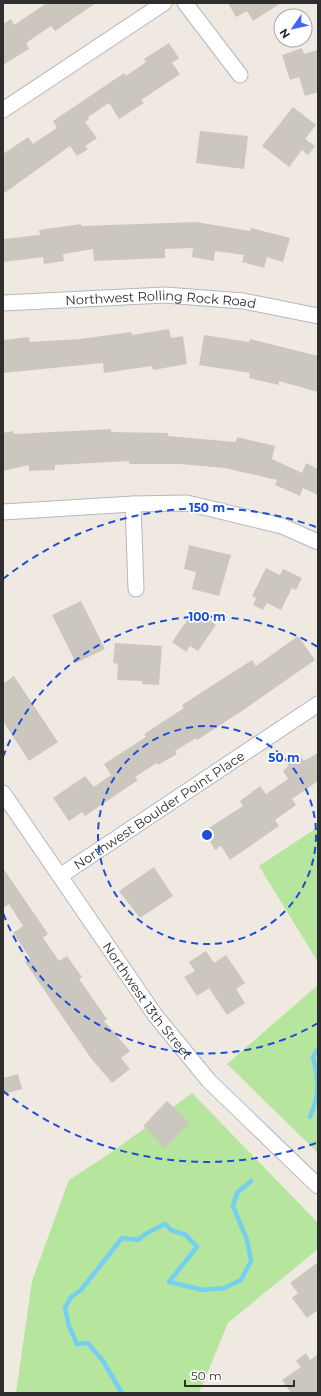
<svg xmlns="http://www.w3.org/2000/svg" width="321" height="1396" font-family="Montserrat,sans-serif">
<rect width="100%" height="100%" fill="#efe9e1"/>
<!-- green -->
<g fill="#b6e59e">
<path d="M318,827V962L259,866Z"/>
<path d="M318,985V1153L227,1064Z"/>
<path d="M192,1093L318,1223V1249L228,1323L199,1393H16L32,1281L69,1180L115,1150Z"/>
</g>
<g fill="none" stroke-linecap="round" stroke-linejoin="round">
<!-- stream -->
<g stroke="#75cff0" stroke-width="4.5">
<path d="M310,1117C320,1093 319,1081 313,1057L318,1049"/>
<path d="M122,1393L103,1361L88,1343L77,1344L69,1326L65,1308L71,1297L81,1290L122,1238L138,1240L147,1233L165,1224L171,1230L186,1235L197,1247L169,1282L203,1290L224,1288L241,1280L251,1261L247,1240L233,1206L237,1193L251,1181"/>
</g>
</g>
<!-- building -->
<g fill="#cbc7bf">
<path d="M47,3H96L55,31L51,26L26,43L29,49L3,65V24L11,19L14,25Z"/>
<path d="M228,3H281L253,21L247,11L236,17Z"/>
<path d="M169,43L179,58L172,63L180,74L141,100L144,103L119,119L109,103L88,117L89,119L85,122L97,138L85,146L88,149L77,156L70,146L3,194V154L28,137L33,144L57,128L53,121L124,73L126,76L146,62L144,59Z"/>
<path d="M302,48L304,54L318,50V92L305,96L299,77L290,80L282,55Z"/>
<path d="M293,107L316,125L305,139L315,146L308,155L302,150L289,167L262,146Z"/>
<path d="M200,131L248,136L244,169L196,163Z"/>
<path d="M196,222L250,231L251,228L290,238L283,262L267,257L264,268L242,262L244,255L215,251L214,261L192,257L193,248L165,249V258L94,261L93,249L63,254L64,261L44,264L43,257L3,262V239L40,235L39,230L81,224V226Z"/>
<path d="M169,329L171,338L183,336L187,364L153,370L152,366L104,373L103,363L3,373V340L29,337L30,342L80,339L131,332L132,335Z"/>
<path d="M204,335L249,342L250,339L318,356V392L279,381V385L249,378L250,373L199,365Z"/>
<path d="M111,429V432L168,433V436L236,442L237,437L275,446L272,459L302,473L306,463L318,469V495L303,488L300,496L275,485L277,480L225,468L179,464H129V461L55,465V470L29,471V465L3,471V433L13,431L14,434Z"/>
<path d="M189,545L231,555L219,596L192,589L196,572L184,569Z"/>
<path d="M266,568L280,575L283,569L302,578L296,590L292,588L281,610L267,603L263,610L253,605L256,598L252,596Z"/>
<path d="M81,601L105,649L76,663L52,615Z"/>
<path d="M195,609L216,625L198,651L190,646L186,652L172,642Z"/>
<path d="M298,636L315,660L242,711L197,740L196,738L175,751L177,754L158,765L157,763L135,777L138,780L85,816L82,812L69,821L53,798L85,776L94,787L111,775L104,764L146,737L144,734L184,708L182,705L252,660L256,666Z"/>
<path d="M115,643L162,646L159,685L142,684V681L117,680L118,664L113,663Z"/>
<path d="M14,676L58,742L29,761L3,721V684Z"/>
<path d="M318,753V781L292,799L296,805L275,820L279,826L230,860L221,846L215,850L204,831L243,806L240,801L260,786L266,794L288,779L283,771L288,766L301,757L304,761Z"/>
<path d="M154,867L173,896L140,918L119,891Z"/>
<path d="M3,868L48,934L43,938L59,961L67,956L82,977L79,979L107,1019L104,1021L130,1051L121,1058L130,1069L112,1083L90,1057L25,962L30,958L13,933L23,926L9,904L3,908Z"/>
<path d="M206,951L214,963L226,955L245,983L236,989L245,1003L227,1015L209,988L197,996L184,977L195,971L189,962Z"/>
<path d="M18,1074L22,1089L3,1094V1078Z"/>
<path d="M167,1101L190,1123L165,1148L143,1126Z"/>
<path d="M318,1262V1310L307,1318L292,1298L298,1293L290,1283Z"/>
<path d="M306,1353L310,1360L318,1354V1393H291L282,1380L301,1367L296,1361Z"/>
</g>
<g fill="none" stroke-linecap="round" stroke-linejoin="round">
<!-- street casing -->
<g stroke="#b4b7c1" stroke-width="17">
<g id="street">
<path d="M185,3L240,75"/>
<path d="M3,110L164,3"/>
<path id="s1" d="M3,303L165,295L243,301L318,316"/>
<path d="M133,504L136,589"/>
<path d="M3,512L133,504L187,503L282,526L318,542"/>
<path id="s2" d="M3,793L155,1015L209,1081L318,1186"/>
<path id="s3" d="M60,876L318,704"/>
</g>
</g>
<!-- street -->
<use href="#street" stroke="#fff" stroke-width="15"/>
</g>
<!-- distance rings -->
<g fill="none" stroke="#1d4ed8" stroke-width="2" stroke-dasharray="7 5">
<circle cx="207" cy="835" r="109"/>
<path d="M318 1023A218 218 0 0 1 3 913M3 757A218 218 0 0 1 318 647"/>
<path d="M316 1143A327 327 0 0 1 3 1091M3 579A327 327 0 0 1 316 527"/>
</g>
<g text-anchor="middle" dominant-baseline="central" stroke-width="3.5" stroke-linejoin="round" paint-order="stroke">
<!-- street labels -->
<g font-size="13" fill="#2e2e2e" stroke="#fff">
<text stroke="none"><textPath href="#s1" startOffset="158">Northwest Rolling Rock Road</textPath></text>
<text stroke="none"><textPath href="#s3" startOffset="119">Northwest Boulder Point Place</textPath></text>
<text stroke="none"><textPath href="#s2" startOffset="253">Northwest 13th Street</textPath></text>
</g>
</g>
<circle cx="207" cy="835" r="6" fill="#1d4ed8" stroke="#fff" stroke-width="2"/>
<g font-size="12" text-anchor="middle" font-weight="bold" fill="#1d4ed8" stroke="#fff" stroke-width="3.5" stroke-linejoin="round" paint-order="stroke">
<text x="207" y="512">150 m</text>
<text x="207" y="621">100 m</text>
<text x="284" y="762">50 m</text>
</g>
<!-- border -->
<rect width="321" height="1396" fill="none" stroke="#2e2e2e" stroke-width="8"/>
<!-- north arrow -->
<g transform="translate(293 28) rotate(236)"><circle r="19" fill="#ffffff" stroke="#ababab"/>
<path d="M0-3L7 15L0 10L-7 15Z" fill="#4264fb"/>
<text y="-6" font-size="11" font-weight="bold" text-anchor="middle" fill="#2e2e2e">N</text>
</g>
<!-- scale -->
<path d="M185 1380v6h109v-6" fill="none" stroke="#2e2e2e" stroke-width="2"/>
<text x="191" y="1380" font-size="12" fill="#2e2e2e" stroke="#ffffff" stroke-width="3" paint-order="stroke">50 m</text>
</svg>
